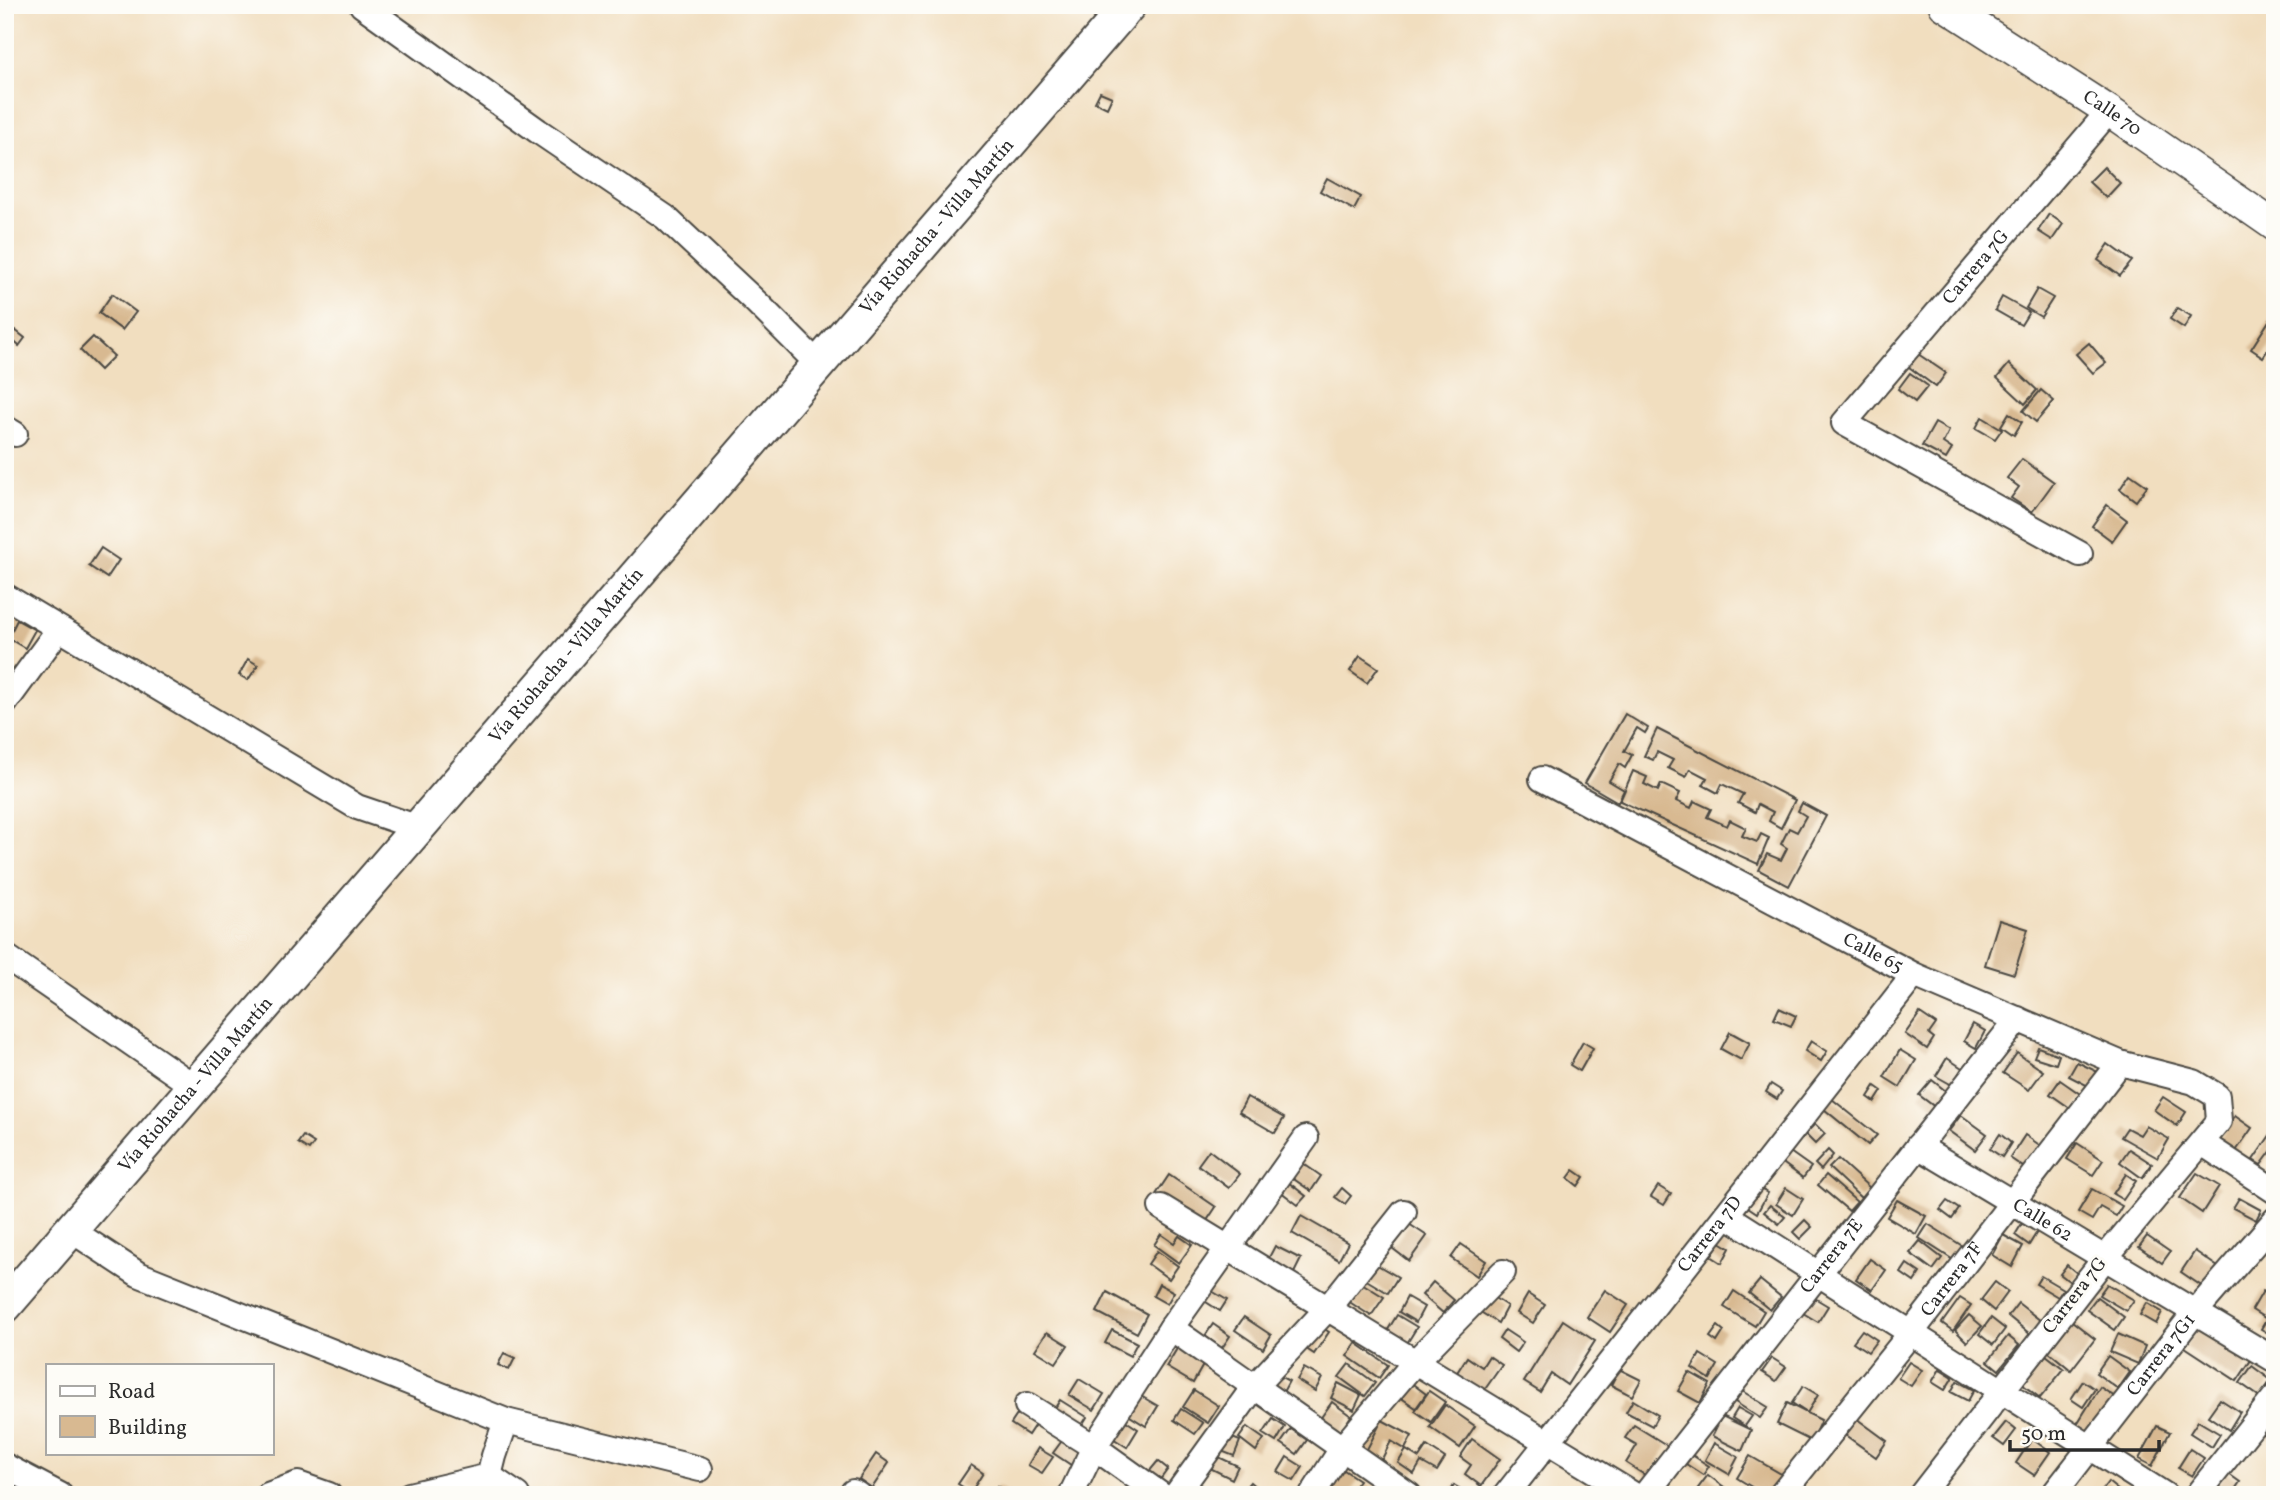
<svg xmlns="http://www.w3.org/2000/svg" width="2280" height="1500" font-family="Vollkorn,serif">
<rect width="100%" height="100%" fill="#fdfcf7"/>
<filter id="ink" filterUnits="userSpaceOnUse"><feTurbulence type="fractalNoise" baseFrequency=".0143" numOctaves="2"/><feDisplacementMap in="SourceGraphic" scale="14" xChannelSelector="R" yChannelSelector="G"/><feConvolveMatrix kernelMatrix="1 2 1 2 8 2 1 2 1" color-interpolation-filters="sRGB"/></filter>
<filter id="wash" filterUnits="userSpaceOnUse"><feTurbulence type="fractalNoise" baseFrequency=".00686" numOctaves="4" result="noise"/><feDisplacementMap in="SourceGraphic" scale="28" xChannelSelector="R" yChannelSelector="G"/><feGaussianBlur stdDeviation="1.57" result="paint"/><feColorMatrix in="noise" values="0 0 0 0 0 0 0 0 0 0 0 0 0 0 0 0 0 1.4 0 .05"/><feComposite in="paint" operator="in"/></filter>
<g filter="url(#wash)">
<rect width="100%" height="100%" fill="#f1debf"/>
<g id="blocks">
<!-- building -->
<g fill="#d8b991">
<path d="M1100,92L1112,97L1107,108L1095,102Z"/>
<path d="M2104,167L2120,183L2106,198L2089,182Z"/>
<path d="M1327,178L1361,197L1354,210L1320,191Z"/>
<path d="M2049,214L2063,224L2052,240L2038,231Z"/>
<path d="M2109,244L2132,261L2120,276L2098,260Z"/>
<path d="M2037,289L2053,298L2041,317L2026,308Z"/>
<path d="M112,294L136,312L122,330L99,313Z"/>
<path d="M2002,297L2029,312L2021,325L1995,310Z"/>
<path d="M2177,308L2191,316L2184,328L2170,319Z"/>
<path d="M2269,321L2275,325V339L2263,357L2251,349Z"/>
<path d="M15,330L25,338L19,346L9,337Z"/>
<path d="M93,337L114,356L100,370L80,350Z"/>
<path d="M2089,343L2106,363L2093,373L2076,354Z"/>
<path d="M1918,354L1946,373L1936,387L1909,367Z"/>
<path d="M2009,364L2037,390L2025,404L1997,378Z"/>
<path d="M1910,373L1928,386L1915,402L1898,389Z"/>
<path d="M2041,390L2054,401L2036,422L2023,411Z"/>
<path d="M2009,413L2022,422L2014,435L2001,426Z"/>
<path d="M1982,417L2002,429L1995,439L1976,428Z"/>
<path d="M1935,423L1949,431L1943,443L1952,449L1946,459L1922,446Z"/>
<path d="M2022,459L2054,482L2032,512L2011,498L2019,487L2007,478Z"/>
<path d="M2130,474L2147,486L2136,501L2120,489Z"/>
<path d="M2107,505L2127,520L2112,541L2092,526Z"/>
<path d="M101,548L119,560L107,578L89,566Z"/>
<path d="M17,620L35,630L25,648L8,638Z"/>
<path d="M1360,656L1378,668L1367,683L1350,671Z"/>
<path d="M248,659L258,665L248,680L239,675Z"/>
<path d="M1625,714L1648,728L1645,733L1637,728L1624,751L1632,755L1625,768L1619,764L1609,781L1624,790L1618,802L1585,783Z"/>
<path d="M1657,729L1795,800L1781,828L1769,821L1773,812L1758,804L1755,812L1738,803L1743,794L1722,784L1718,793L1703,785L1707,778L1690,769L1686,777L1668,768L1673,760L1657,752L1653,760L1644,756Z"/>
<path d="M1633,771L1647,777L1644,784L1658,791L1661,784L1680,793L1676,801L1691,808L1694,801L1711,809L1707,817L1727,826L1730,820L1746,828L1742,836L1757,842L1761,834L1769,838L1758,864L1620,801Z"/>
<path d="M1802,803L1826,816L1789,886L1759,870L1767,854L1781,860L1787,848L1781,844L1789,828L1797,832L1806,816L1798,811Z"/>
<path d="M1999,920L2028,929L2014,974L1985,965Z"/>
<path d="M1779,1008L1796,1016L1791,1026L1774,1019Z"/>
<path d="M1920,1013L1936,1024L1929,1034L1934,1038L1927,1049L1905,1034Z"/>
<path d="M1973,1024L1985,1031L1976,1048L1964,1041Z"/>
<path d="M1730,1032L1750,1043L1741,1060L1721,1049Z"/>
<path d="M1811,1041L1827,1051L1821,1061L1805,1051Z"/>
<path d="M1583,1042L1593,1048L1580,1071L1570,1065Z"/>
<path d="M2038,1047L2059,1055L2056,1064L2034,1057Z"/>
<path d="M1900,1050L1916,1060L1900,1087L1884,1077Z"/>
<path d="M2017,1053L2043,1071L2029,1090L2003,1073Z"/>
<path d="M1947,1058L1962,1068L1952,1085L1936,1076Z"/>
<path d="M2077,1062L2102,1074L2094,1089L2069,1076Z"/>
<path d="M1932,1080L1947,1092L1935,1107L1919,1095Z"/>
<path d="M2060,1080L2083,1096L2073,1110L2050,1094Z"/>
<path d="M1771,1084L1782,1091L1777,1099L1766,1092Z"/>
<path d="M1875,1086L1882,1091L1875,1102L1868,1097Z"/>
<path d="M1247,1097L1284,1118L1275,1133L1239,1112Z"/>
<path d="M2163,1097L2186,1112L2177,1126L2154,1110Z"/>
<path d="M1832,1099L1877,1135L1868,1145L1824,1109Z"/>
<path d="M1961,1115L1987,1134L1975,1150L1949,1131Z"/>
<path d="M2235,1116L2252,1128L2236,1151L2219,1140Z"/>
<path d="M1815,1124L1825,1134L1815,1144L1805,1134Z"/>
<path d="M2146,1126L2169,1139L2158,1158L2121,1137L2127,1128L2140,1135Z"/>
<path d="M2000,1134L2011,1143L2002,1157L1990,1149Z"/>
<path d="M2271,1134L2275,1136V1146L2261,1165L2253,1160Z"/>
<path d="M2025,1135L2041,1146L2026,1169L2010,1158Z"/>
<path d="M303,1136L314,1143L309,1150L298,1143Z"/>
<path d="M2077,1143L2103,1160L2093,1175L2067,1159Z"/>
<path d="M1783,1147L1811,1167L1803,1178L1776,1158Z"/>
<path d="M2129,1149L2152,1164L2142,1178L2120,1162Z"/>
<path d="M1209,1150L1240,1174L1229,1188L1198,1165Z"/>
<path d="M1828,1150L1833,1155L1821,1170L1815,1164Z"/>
<path d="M1838,1159L1870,1188L1861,1198L1829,1168Z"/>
<path d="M1298,1160L1321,1176L1311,1191L1288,1175Z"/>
<path d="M1574,1170L1584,1177L1578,1186L1568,1178Z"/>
<path d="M2197,1173L2219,1186L2202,1213L2180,1198Z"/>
<path d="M2126,1174L2136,1181L2123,1200L2113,1194Z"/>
<path d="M1169,1175L1216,1207L1202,1228L1155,1196Z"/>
<path d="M1826,1175L1857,1202L1849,1211L1818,1185Z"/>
<path d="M1288,1182L1306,1196L1298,1205L1280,1191Z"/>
<path d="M1658,1186L1671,1194L1664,1205L1651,1197Z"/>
<path d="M1342,1188L1351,1196L1345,1204L1335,1197Z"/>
<path d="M1758,1188L1768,1193L1757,1213L1748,1207Z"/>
<path d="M1786,1188L1803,1199L1793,1215L1776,1204Z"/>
<path d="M2092,1189L2122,1206L2116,1216L2100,1207L2092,1220L2078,1212Z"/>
<path d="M2239,1198L2261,1210L2256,1220L2233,1208Z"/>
<path d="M1897,1200L1926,1216L1916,1234L1887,1217Z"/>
<path d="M1947,1201L1959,1209L1952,1219L1940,1210Z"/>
<path d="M1770,1205L1785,1217L1779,1224L1764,1212Z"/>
<path d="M1301,1216L1348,1243L1339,1260L1292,1233Z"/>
<path d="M1805,1220L1812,1227L1800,1239L1793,1232Z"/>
<path d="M2023,1222L2037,1232L2029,1245L2015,1235Z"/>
<path d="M1409,1224L1427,1236L1409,1261L1392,1248Z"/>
<path d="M1928,1224L1964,1247L1955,1261L1919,1238Z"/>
<path d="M1161,1234L1174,1243L1179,1236L1192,1245L1179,1263L1154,1245Z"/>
<path d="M2003,1235L2023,1246L2012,1267L1992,1255Z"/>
<path d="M2147,1236L2170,1252L2162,1263L2139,1247Z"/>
<path d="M1920,1241L1942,1258L1933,1270L1910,1253Z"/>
<path d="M1720,1242L1730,1248L1722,1263L1711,1256Z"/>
<path d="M1461,1244L1486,1261L1477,1276L1451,1258Z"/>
<path d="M1275,1246L1301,1259L1290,1281L1264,1267Z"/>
<path d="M1157,1251L1178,1266L1169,1279L1148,1264Z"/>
<path d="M2195,1251L2225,1272L2203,1287L2181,1272Z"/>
<path d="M1367,1259L1398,1277L1388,1293L1358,1275Z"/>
<path d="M1870,1259L1886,1270L1872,1290L1856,1279Z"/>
<path d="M1907,1264L1920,1273L1914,1282L1901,1273Z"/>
<path d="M2067,1265L2078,1274L2070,1282L2060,1274Z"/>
<path d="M2041,1276L2063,1289L2058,1297L2036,1284Z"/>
<path d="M1760,1280L1781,1297L1770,1310L1749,1293Z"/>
<path d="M1360,1282L1384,1297L1371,1316L1348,1301Z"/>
<path d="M1433,1282L1454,1300L1443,1313L1422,1295Z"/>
<path d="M1995,1282L2008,1292L1994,1311L1981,1300Z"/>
<path d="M1159,1284L1174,1292L1167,1304L1153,1296Z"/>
<path d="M2107,1284L2134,1300L2126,1311L2099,1295Z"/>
<path d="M1210,1290L1227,1300L1220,1311L1203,1300Z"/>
<path d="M1605,1290L1628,1305L1610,1332L1587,1317Z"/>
<path d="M1734,1291L1764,1311L1755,1326L1724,1307Z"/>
<path d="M2263,1291L2275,1298L2265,1318L2252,1310Z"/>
<path d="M1107,1292L1147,1314L1137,1333L1097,1312Z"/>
<path d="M1528,1294L1545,1305L1533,1323L1517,1313Z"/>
<path d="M1490,1295L1507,1306L1498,1323L1479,1311Z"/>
<path d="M1407,1297L1424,1307L1416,1322L1399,1312Z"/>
<path d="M1813,1297L1828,1306L1818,1322L1803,1313Z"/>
<path d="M2097,1297L2124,1317L2115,1330L2087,1310Z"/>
<path d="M1960,1298L1971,1305L1953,1331L1942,1323Z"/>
<path d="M2018,1303L2041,1321L2030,1334L2008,1316Z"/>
<path d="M2147,1303L2162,1312L2156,1324L2140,1315Z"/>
<path d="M2275,1305V1337L2261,1329Z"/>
<path d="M1397,1315L1417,1327L1406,1345L1386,1333Z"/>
<path d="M1969,1315L1982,1326L1967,1342L1955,1330Z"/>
<path d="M1244,1317L1271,1335L1263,1349L1235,1330Z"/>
<path d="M1991,1318L2005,1329L1993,1345L1979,1334Z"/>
<path d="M1563,1320L1595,1341L1567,1385L1551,1374L1540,1392L1524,1382Z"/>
<path d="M2072,1321L2095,1339L2071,1370L2048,1351Z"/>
<path d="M2200,1323L2253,1357L2237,1381L2185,1347Z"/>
<path d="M1213,1324L1230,1336L1222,1348L1205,1336Z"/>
<path d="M1317,1324L1329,1332L1314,1354L1302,1346Z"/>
<path d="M1718,1326L1724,1331L1717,1342L1710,1337Z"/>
<path d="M1112,1330L1137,1343L1130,1356L1105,1343Z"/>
<path d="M1505,1330L1523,1342L1516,1352L1499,1339Z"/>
<path d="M1862,1330L1877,1340L1868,1352L1853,1342Z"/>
<path d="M1047,1332L1068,1345L1056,1363L1035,1350Z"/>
<path d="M2118,1334L2145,1346L2138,1364L2110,1352Z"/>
<path d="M2008,1336L2019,1345L1999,1370L1988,1361Z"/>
<path d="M1181,1342L1207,1358L1193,1383L1166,1367Z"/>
<path d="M1356,1343L1388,1365L1379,1378L1347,1356Z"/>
<path d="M504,1353L515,1358L509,1370L498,1365Z"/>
<path d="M1700,1354L1718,1365L1710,1379L1692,1368Z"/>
<path d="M2046,1355L2064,1369L2040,1398L2022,1384Z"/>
<path d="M1489,1356L1502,1365L1483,1392L1456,1374L1467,1357L1482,1367Z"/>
<path d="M2108,1356L2130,1372L2118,1389L2096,1373Z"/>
<path d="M1772,1358L1786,1367L1776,1381L1762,1372Z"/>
<path d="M1909,1362L1922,1370L1911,1386L1898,1378Z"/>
<path d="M1349,1364L1375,1383L1365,1396L1339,1377Z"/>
<path d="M2252,1366L2271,1380L2260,1397L2240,1383Z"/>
<path d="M1304,1368L1322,1378L1315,1391L1297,1380Z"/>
<path d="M1619,1369L1641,1380L1632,1396L1611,1385Z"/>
<path d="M1940,1369L1953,1377L1945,1390L1932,1382Z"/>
<path d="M1272,1372L1289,1381L1282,1394L1265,1385Z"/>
<path d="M1689,1372L1710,1384L1700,1403L1678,1391Z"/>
<path d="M1079,1379L1104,1394L1094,1410L1069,1395Z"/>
<path d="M1957,1381L1974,1390L1968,1401L1951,1392Z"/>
<path d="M2083,1381L2095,1389L2083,1407L2071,1399Z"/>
<path d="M1410,1382L1426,1394L1416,1408L1400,1397Z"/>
<path d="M1338,1383L1361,1395L1354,1410L1331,1398Z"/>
<path d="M1803,1386L1818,1395L1807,1413L1792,1403Z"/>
<path d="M2100,1387L2118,1399L2094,1435L2077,1424Z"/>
<path d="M1194,1390L1219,1406L1208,1423L1183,1407Z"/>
<path d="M1429,1391L1445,1402L1431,1422L1415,1411Z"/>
<path d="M1742,1391L1768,1407L1760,1418L1735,1402Z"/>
<path d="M1134,1392L1158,1406L1146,1426L1122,1411Z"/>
<path d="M2220,1399L2240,1412L2229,1430L2208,1416Z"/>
<path d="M1060,1400L1087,1417L1077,1433L1050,1416Z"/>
<path d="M1633,1400L1658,1415L1652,1426L1626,1412Z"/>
<path d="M1332,1402L1351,1416L1340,1433L1320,1419Z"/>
<path d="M1787,1403L1821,1420L1811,1441L1777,1424Z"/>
<path d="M1445,1405L1475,1426L1460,1448L1430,1427Z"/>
<path d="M1738,1408L1752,1416L1745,1426L1732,1418Z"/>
<path d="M1181,1409L1203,1423L1195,1434L1174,1420Z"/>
<path d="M1019,1412L1036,1423L1028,1435L1011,1424Z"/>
<path d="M1722,1416L1751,1430L1742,1451L1712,1436Z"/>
<path d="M1853,1416L1887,1441L1876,1457L1841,1432Z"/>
<path d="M2275,1416V1441L2263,1434Z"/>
<path d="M1120,1417L1138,1429L1127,1447L1108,1435Z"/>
<path d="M1273,1419L1285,1427L1276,1442L1263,1434Z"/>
<path d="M1382,1420L1412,1436L1405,1449L1391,1441L1380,1463L1364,1455Z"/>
<path d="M2198,1421L2220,1434L2212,1447L2190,1433Z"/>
<path d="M2006,1422L2016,1430L2004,1446L1993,1438Z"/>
<path d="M1634,1425L1668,1446L1648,1477L1626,1463L1637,1445L1625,1438Z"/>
<path d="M2157,1426L2170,1432L2152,1466L2139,1459Z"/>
<path d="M1247,1427L1264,1439L1256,1451L1239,1438Z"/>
<path d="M1291,1429L1307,1440L1297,1454L1281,1443Z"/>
<path d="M1222,1434L1240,1441L1234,1456L1216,1449Z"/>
<path d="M1064,1438L1084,1451L1074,1467L1053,1453Z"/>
<path d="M1472,1439L1500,1459L1481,1486L1465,1474L1471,1465L1460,1457Z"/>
<path d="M2032,1439L2050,1452L2034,1475L2016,1463Z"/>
<path d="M1714,1443L1738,1457L1729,1474L1705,1460Z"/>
<path d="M1427,1446L1445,1458L1437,1471L1421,1462L1414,1474L1398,1463L1406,1450L1419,1458Z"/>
<path d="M1038,1448L1053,1457L1042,1473L1028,1465Z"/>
<path d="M2190,1449L2204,1458L2192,1476L2178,1468Z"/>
<path d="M876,1454L889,1463L872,1488L859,1479Z"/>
<path d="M1212,1454L1238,1466L1232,1479L1206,1466Z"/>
<path d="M1692,1455L1709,1466L1703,1475L1686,1464Z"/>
<path d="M1750,1456L1781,1474L1770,1495H1765L1737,1478Z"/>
<path d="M1287,1457L1303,1467L1294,1481L1278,1472Z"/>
<path d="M1158,1461L1168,1469L1159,1481L1148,1473Z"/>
<path d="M971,1465L983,1473L971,1492L958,1484Z"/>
<path d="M1338,1466L1359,1480L1348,1495H1332L1323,1488Z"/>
<path d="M2226,1472L2240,1482L2231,1495L2216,1486Z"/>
<path d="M1708,1475L1724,1487L1718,1495H1700L1696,1491Z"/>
<path d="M1191,1478L1209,1491L1206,1495H1179Z"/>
<path d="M1250,1482L1265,1495H1239Z"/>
<path d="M2108,1482L2124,1495H2098Z"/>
<path d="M1367,1485L1381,1495H1359Z"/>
<path d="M1454,1485L1465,1492L1464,1495H1449Z"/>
<path d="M997,1486L1013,1495H993Z"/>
<path d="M1582,1486L1593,1493L1592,1495H1577Z"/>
</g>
</g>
</g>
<g filter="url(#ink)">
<use href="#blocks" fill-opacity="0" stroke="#494641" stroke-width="2"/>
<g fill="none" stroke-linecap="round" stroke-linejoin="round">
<!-- minor casing -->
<g stroke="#494641" stroke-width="28">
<g id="minor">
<path d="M362,5L538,131L665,217L757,303L818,364"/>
<path d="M5,428L15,434"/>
<path id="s1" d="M2080,554L1844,423L2109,111"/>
<path d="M5,596L357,807L419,828"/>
<path d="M5,703L59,629"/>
<path id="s2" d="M1542,779L1914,975L2120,1063L2194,1082L2217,1096L2219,1121L2105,1258L1921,1495"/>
<path d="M5,956L195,1087"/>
<path d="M2202,1143L2275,1191"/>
<path id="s3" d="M1918,1146L2275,1360"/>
<path d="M1161,1207L1634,1495"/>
<path d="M1726,1215L2165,1495"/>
<path d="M71,1230L138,1274L506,1421L700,1469"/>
<path d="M1171,1328L1409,1495"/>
<path d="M1027,1405L1094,1447L1161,1495"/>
<path d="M5,1466L60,1495"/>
<path d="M489,1476L494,1456L506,1421"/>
<path d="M489,1476L517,1495"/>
<path d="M853,1492L858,1495"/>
<path d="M268,1495L298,1484L329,1495"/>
<path d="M409,1495L489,1476"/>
<path d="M1071,1495L1094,1447L1171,1328L1306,1138"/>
<path d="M1176,1495L1254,1387L1328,1308L1404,1212"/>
<path d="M1312,1495L1343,1447L1415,1362L1503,1272"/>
<path id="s4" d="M1506,1495L1914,975"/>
<path id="s5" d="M1645,1495L2018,1019"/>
<path id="s6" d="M1781,1495L1911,1333L2120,1063"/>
<path id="s7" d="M2053,1495L2196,1311L2275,1220"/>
<path d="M2197,1495L2275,1397"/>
</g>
</g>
<!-- tertiary casing -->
<g stroke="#494641" stroke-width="33">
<g id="tertiary">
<path id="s8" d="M1944,5L2109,111L2275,226"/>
</g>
</g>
<!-- secondary casing -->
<g stroke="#494641" stroke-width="37">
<g id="secondary">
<path id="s9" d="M5,1306L1129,5"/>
</g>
</g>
<!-- minor -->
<use href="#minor" stroke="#fff" stroke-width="24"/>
<!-- tertiary -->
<use href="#tertiary" stroke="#fff" stroke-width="30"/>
<!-- secondary -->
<use href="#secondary" stroke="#fff" stroke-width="33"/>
</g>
</g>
<g text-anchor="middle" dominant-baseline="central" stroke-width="6" stroke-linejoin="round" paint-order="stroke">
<!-- street labels -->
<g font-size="19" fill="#2b2b2b" stroke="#fdfcf7">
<text stroke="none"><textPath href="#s8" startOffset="200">Calle 70</textPath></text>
<text stroke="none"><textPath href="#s9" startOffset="1426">Vía Riohacha - Villa Martín</textPath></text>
<text stroke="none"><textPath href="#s1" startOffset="474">Carrera 7G</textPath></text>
<text stroke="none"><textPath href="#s9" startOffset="859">Vía Riohacha - Villa Martín</textPath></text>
<text stroke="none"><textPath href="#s2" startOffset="374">Calle 65</textPath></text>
<text stroke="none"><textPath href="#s9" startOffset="292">Vía Riohacha - Villa Martín</textPath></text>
<text stroke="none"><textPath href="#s3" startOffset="145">Calle 62</textPath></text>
<text stroke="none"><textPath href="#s4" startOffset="331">Carrera 7D</textPath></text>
<text stroke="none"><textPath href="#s5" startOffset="303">Carrera 7E</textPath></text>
<text stroke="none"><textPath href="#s6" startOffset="275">Carrera 7F</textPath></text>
<text transform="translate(2075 1296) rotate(-52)">Carrera 7G</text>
<text stroke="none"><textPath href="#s7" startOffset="177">Carrera 7G1</textPath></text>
</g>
</g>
<!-- margin -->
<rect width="2280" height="1500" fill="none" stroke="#fdfcf7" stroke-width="28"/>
<!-- legend -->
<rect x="46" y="1364" width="228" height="91" fill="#fdfcf7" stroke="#a9a8a5" stroke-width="2"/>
<rect x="60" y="1386" width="35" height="10" fill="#ffffff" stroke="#a9a8a5" stroke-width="2"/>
<text x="108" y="1398" font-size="21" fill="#2b2b2b">Road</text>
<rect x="60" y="1416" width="35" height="21" fill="#d8b991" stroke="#a9a8a5" stroke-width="2"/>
<text x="108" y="1434" font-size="21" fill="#2b2b2b">Building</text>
<!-- scale -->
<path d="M2010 1440v10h149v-10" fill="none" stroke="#2b2b2b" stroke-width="3.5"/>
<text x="2021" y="1440" font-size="21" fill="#2b2b2b" stroke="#fdfcf7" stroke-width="5" paint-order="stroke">50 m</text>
</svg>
